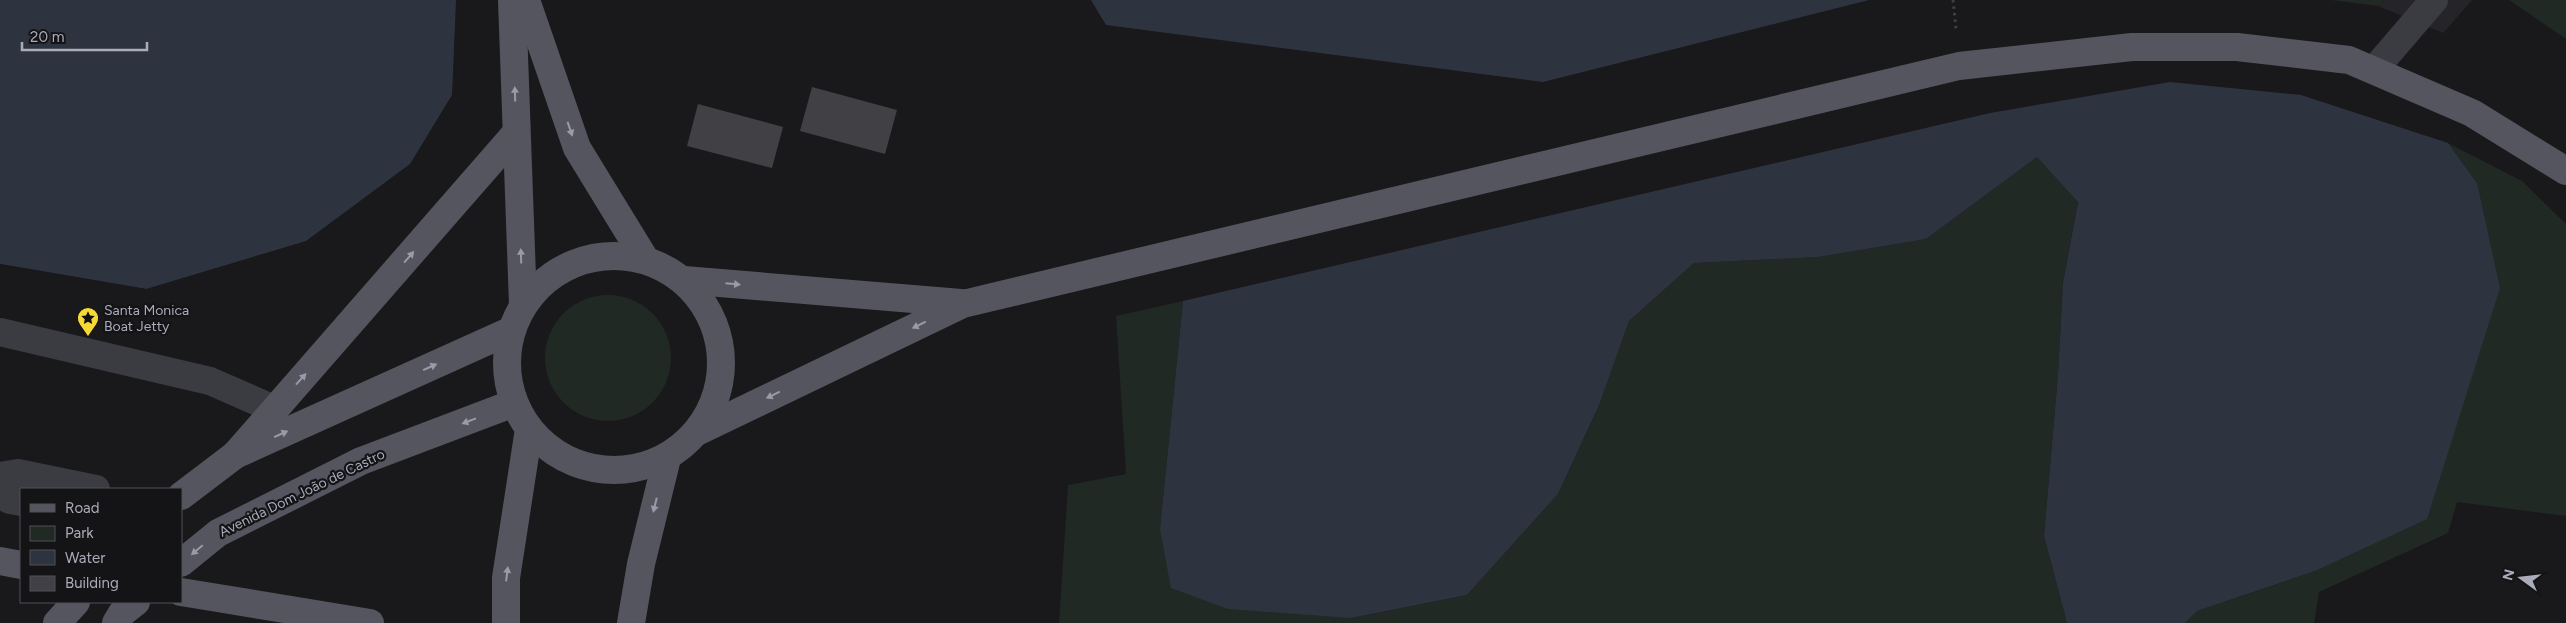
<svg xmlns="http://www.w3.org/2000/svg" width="2566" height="623" font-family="Figtree,sans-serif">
<rect width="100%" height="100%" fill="#19181b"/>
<!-- built -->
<path fill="#252428" d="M2384,0H2472L2443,33L2378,6Z"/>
<!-- green -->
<g fill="#202923">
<path d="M2331,0H2384L2378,6Z"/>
<path d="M2509,0H2566V39Z"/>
<path d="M2448,143L2522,181L2566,224V516L2457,502L2448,533L2319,592L2314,623H2185L2197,611L2315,571L2477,183Z"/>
<path d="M2037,157L2078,201L2063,283L2058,375L2044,536L2067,623H1059L1068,485L1126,474L1116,316L1183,301L1160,529L1351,618L1467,595L1558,494L1600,403L1629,321L1694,263L1818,257L1926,239Z"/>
<circle cx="608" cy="358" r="63"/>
</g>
<!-- water -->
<g fill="#2e343f">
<path d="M0,0H456L452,95L410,164L306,241L146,289L0,264Z"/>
<path d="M1091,0H1869L1543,82L1106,25Z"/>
<path d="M2170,82L2301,95L2448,143L2477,183L2500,288L2427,519L2315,571L2197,611L2185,623H2067L2044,536L2058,375L2063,283L2078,202L2037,157L1926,239L1818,257L1694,263L1629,321L1600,403L1558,494L1467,595L1351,618L1228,609L1171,588L1160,529L1183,301L1990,113Z"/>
</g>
<!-- pier -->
<path fill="#19181b" d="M0,264L146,289L145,291L0,266Z"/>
<!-- building -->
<g fill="#404045">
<path d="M812,87L897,110L885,154L800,131Z"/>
<path d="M698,104L783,127L772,168L687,146Z"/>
</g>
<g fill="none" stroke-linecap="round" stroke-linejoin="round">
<!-- path -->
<path stroke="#3f4047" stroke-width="3" stroke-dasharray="2.5 4" stroke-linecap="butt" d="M1953,0L1956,29"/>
<!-- minor -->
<g stroke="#3b3b42" stroke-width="28">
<path d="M2374,70L2434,0"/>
<path d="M0,332L210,381L274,409"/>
<path d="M0,476L18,473L96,489"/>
<path d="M0,495L10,500L21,502"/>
</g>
<!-- major -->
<g stroke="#55555f" stroke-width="28">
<path d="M512,0L523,305"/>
<path d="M526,0L577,148L645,259"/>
<circle cx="614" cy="363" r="107"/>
<path d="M684,280L961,303"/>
<path d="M697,432L963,304L1959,66L2132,47H2237L2349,60L2472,113L2566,171"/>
<path d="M235,455L516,133"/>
<path d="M181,496L235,455L512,330"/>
<path d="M0,561L21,565"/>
<path d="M181,563L218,533L361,461L514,403"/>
<path d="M181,592L370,623"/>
<path d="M57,623L76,602"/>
<path d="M116,623L122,613L136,602"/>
<path d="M506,623V578L529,429"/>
<path d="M631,623L641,564L667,458"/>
</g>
</g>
<!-- one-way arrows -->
<defs><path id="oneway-solid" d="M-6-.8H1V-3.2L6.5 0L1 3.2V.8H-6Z" transform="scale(1.25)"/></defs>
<g fill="#999ba8">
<use href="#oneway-solid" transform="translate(515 94) rotate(-92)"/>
<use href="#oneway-solid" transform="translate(570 129) rotate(71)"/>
<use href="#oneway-solid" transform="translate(521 256) rotate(-92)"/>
<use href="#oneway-solid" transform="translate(409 257) rotate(-49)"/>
<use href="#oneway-solid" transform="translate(733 284) rotate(5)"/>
<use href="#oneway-solid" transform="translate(919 325) rotate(154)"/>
<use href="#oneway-solid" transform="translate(430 367) rotate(-24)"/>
<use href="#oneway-solid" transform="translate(301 379) rotate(-48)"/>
<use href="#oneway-solid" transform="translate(773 395) rotate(154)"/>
<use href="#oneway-solid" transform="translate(469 421) rotate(159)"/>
<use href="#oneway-solid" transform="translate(281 434) rotate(-24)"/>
<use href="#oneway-solid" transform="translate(655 505) rotate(104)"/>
<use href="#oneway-solid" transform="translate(197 550) rotate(140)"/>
<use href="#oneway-solid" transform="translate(507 574) rotate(-83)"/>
</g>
<!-- icons -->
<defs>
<g id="sight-pin" transform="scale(1.125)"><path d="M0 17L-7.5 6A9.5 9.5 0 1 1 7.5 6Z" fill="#f6d935" stroke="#141316"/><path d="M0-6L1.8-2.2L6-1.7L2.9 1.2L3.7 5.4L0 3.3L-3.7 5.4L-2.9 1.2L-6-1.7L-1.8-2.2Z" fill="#111"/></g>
</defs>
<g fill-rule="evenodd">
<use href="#sight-pin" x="88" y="318"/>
</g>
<g text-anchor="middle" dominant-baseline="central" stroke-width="4.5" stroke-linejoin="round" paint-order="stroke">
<!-- poi labels -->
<g font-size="14" fill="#aaacba" stroke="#141316" text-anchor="start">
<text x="104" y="310">Santa Monica<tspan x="104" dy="16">Boat Jetty</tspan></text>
</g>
<!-- street labels -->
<g font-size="14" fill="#aaacba" stroke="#141316">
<text transform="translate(302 493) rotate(-26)">Avenida Dom João de Castro</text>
</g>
</g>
<!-- legend -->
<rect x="20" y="488" width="162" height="115" fill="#141316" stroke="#505058"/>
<rect x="30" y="504" width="25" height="8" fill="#55555f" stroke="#505058"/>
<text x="65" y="513" font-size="15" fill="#aaacba">Road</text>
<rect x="30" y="526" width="25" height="15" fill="#202923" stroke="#505058"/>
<text x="65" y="538" font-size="15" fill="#aaacba">Park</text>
<rect x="30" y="550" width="25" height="15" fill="#2e343f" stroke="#505058"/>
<text x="65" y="563" font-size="15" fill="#aaacba">Water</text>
<rect x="30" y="576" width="25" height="15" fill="#404045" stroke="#505058"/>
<text x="65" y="588" font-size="15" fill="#aaacba">Building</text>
<!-- north arrow -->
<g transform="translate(2521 578) rotate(285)" stroke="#141316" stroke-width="4" paint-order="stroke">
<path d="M0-4L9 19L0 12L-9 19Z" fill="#aaacba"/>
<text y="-8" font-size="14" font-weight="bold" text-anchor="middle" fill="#aaacba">N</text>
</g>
<!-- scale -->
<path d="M22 42v8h125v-8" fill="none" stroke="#aaacba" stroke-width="2.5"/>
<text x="30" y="42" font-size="15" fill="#aaacba" stroke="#141316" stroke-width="4" paint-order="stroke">20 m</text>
</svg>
